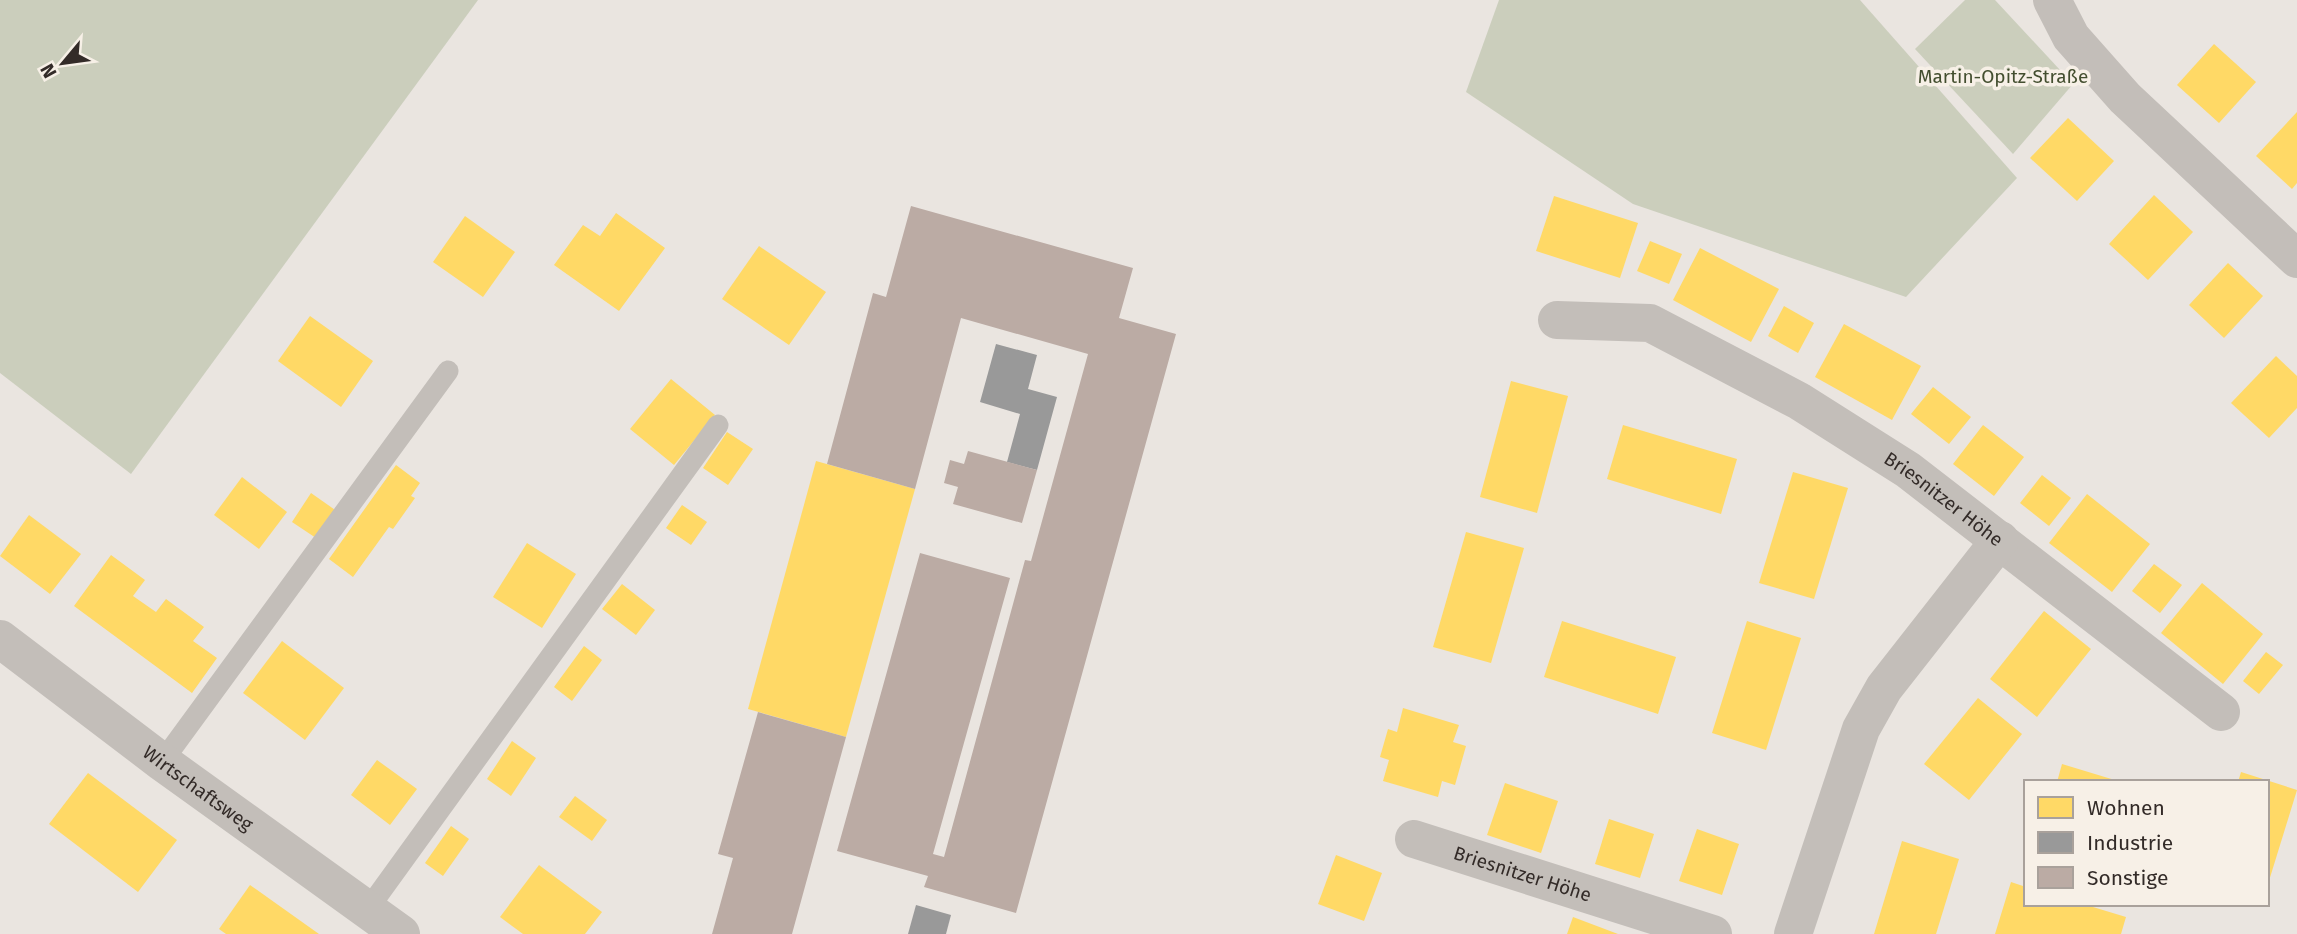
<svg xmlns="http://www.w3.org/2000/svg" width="2297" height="934" font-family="'Fira Sans',sans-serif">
<rect width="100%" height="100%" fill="#eae5e0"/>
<!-- green -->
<g fill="#cbcebc">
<path d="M0,0H478L131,474L0,373Z"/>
<path d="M1499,0H1860L2017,178L1906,297L1633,204L1466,92Z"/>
<path d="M1965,0H1995L2073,84L2013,154L1915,49Z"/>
</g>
<!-- homes -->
<g fill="#ffd966">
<path d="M2214,44L2256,82L2219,123L2177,85Z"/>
<path d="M2297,112V183L2292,189L2256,156Z"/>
<path d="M2068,118L2114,161L2077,201L2030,158Z"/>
<path d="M2154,195L2193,232L2148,280L2109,244Z"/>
<path d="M1554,196L1638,223L1620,278L1536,251Z"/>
<path d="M616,213L665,248L619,311L554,265L583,225L600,236Z"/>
<path d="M465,216L515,252L483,297L433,262Z"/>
<path d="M1650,241L1682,254L1669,284L1637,271Z"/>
<path d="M759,246L826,292L789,345L722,299Z"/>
<path d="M1700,248L1779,289L1751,342L1673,300Z"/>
<path d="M2228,263L2263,296L2224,338L2189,305Z"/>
<path d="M1784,306L1814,323L1798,353L1768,336Z"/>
<path d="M310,316L373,361L341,407L278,361Z"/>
<path d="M1844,324L1921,366L1892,420L1815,377Z"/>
<path d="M2276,356L2297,376V408L2269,438L2231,403Z"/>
<path d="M671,379L715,415L674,465L630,429Z"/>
<path d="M1511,381L1568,396L1537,513L1480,497Z"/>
<path d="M1933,387L1971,417L1949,444L1911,414Z"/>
<path d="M1623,425L1737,459L1721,514L1607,479Z"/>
<path d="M1983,425L2024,457L1994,496L1953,464Z"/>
<path d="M727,432L753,449L728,485L703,468Z"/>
<path d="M816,461L915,489L846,737L748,709Z"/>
<path d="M396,465L420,483L411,496L415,498L393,529L389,527L353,577L329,559Z"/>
<path d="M1793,472L1848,488L1814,599L1759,583Z"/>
<path d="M2042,475L2071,498L2049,526L2020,503Z"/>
<path d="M242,477L287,512L259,549L214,515Z"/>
<path d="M311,493L338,512L319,540L292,522Z"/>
<path d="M2087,494L2150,544L2112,592L2049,543Z"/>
<path d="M682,505L707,522L691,545L666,528Z"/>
<path d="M29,515L81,554L50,594L0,556Z"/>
<path d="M1466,532L1524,548L1491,663L1433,647Z"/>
<path d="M527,543L576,574L542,628L493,597Z"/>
<path d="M111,555L145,580L133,596L156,612L166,599L204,627L193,641L217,658L192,693L74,606Z"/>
<path d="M2154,564L2182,585L2160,613L2132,591Z"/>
<path d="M2202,583L2263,634L2223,684L2161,633Z"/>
<path d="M622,584L655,610L636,635L602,609Z"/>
<path d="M2044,611L2091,649L2037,717L1990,679Z"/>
<path d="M1562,621L1676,657L1658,714L1544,677Z"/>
<path d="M1747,621L1801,638L1766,750L1712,733Z"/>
<path d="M282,641L344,688L305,740L243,693Z"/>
<path d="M584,646L602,660L572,701L554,687Z"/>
<path d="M2266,652L2283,665L2259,694L2243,681Z"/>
<path d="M1978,698L2022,734L1969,800L1924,764Z"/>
<path d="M1403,708L1459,725L1453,742L1466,746L1455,785L1442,781L1438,797L1383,781L1389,760L1380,757L1388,729L1397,732Z"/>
<path d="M512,741L536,758L511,796L487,779Z"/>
<path d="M377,760L417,789L390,825L351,795Z"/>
<path d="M2062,764L2118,781V782H2057Z"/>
<path d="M2241,772L2297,790L2268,884L2267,782H2238Z"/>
<path d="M88,773L177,840L138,892L49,824Z"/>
<path d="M1505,783L1558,801L1541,853L1487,835Z"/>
<path d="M575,796L607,820L592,841L559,817Z"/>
<path d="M1609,819L1654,834L1640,878L1595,864Z"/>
<path d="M451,826L469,839L443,876L425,863Z"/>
<path d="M1697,829L1739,844L1722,895L1679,881Z"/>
<path d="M1902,841L1959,859L1936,934H1874Z"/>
<path d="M1336,855L1382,873L1364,921L1318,904Z"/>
<path d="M539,865L602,912L585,934H523L500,917Z"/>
<path d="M2011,882L2026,887V904H2083L2126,917L2121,934H1995Z"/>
<path d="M250,885L319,934H226L219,929Z"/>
<path d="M1573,917L1618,934H1567Z"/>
</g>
<!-- industry -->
<g fill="#999">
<path d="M996,344L1037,355L1028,389L1057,397L1037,470L1007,462L1020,414L980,402Z"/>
<path d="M916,905L951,915L946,934H908Z"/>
</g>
<!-- building -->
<g fill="#bbaba4">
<path d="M911,206L1133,268L1119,318L1176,334L1016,913L924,887L928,876L837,851L920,553L1010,578L933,854L944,857L1025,560L1031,561L1088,354L961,318L915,489L827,464L873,293L886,297Z"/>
<path d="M968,451L1037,470L1022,523L953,504L958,487L944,483L950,460L964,464Z"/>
<path d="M758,712L846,737L792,934H712L733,858L718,854Z"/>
</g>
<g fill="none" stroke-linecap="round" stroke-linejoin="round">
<!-- service -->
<g stroke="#c3beb9" stroke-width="21">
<path d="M162,762L448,371"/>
<path d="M368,909L718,425"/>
</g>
<!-- minor -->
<g stroke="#c3beb9" stroke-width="38">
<path d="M2052,0L2071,37L2125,98L2297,259"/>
<path id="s1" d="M1557,320L1650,323L1799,401L1908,470L2221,712"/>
<path id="s2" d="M0,639L162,762L401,934"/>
<path id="s3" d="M1414,839L1713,934"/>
<path d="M1793,934L1861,729L1884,688L2000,540"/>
</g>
</g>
<g text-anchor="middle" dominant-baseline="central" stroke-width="7" stroke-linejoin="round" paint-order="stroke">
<!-- park labels -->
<g font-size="19" fill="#434e2f" stroke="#f7f0e7">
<text x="2003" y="76">Martin-Opitz-Straße</text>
</g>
<!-- street labels -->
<g font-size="19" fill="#332b28" stroke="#f7f0e7">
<text stroke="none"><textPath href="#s1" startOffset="436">Briesnitzer Höhe</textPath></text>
<text stroke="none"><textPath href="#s2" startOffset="248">Wirtschaftsweg</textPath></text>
<text stroke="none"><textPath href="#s3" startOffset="114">Briesnitzer Höhe</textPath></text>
</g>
</g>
<!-- legend -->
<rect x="2024" y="780" width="245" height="126" fill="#f7f0e7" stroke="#a9a19b" stroke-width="2"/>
<rect x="2038" y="797" width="35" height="21" fill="#ffd966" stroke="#a9a19b" stroke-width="2"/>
<text x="2087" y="815" font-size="21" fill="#332b28">Wohnen</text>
<rect x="2038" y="832" width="35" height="21" fill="#999999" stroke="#a9a19b" stroke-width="2"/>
<text x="2087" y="850" font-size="21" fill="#332b28">Industrie</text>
<rect x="2038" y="867" width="35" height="21" fill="#bbaba4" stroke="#a9a19b" stroke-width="2"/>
<text x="2087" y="885" font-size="21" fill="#332b28">Sonstige</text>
<!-- north arrow -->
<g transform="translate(63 63) rotate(241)" stroke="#f7f0e7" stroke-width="5" paint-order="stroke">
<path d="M0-5L12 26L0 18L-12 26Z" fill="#332b28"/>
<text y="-10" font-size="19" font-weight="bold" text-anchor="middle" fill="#332b28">N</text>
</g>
</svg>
